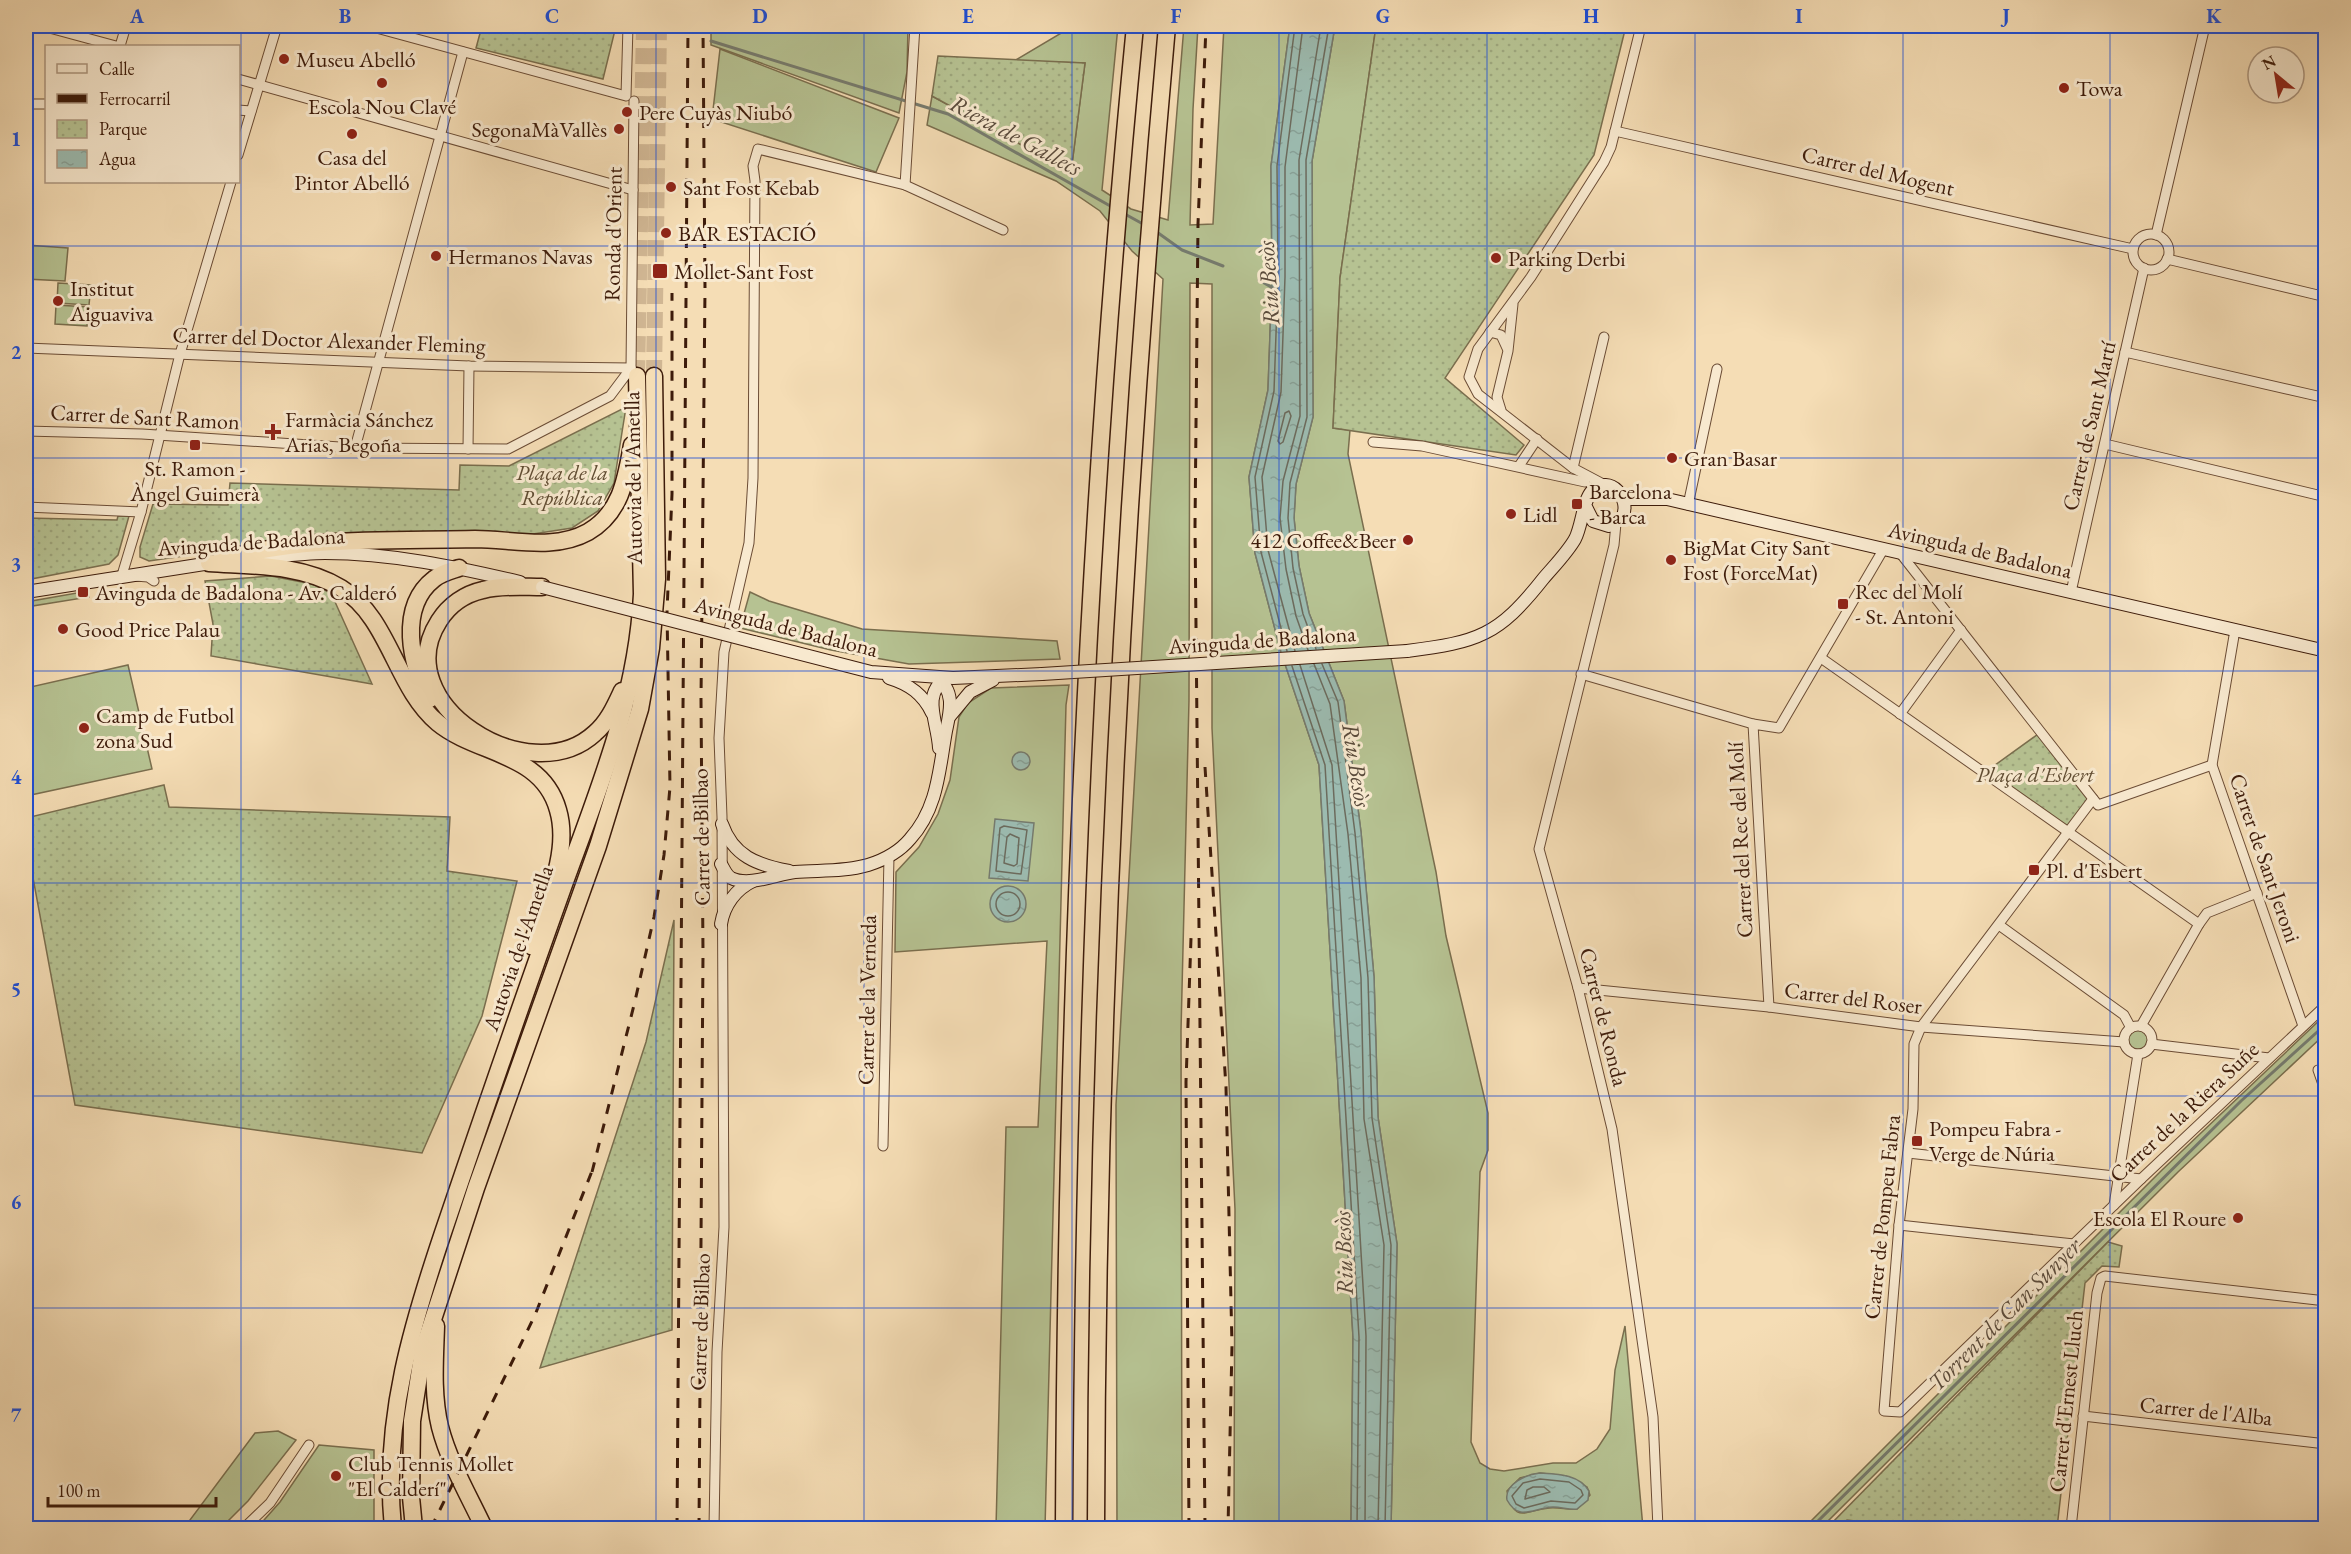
<svg xmlns="http://www.w3.org/2000/svg" width="2351" height="1554" font-family="'EB Garamond',serif">
<defs>
<pattern id="park-dots" width="8" height="8" patternUnits="userSpaceOnUse" patternTransform="scale(1.5)"><rect width="8" height="8" fill="#b6c292"/><path d="M2 2h.1M6 6h.1" fill="none" stroke="#9da67d" stroke-width="1.8" stroke-linecap="round"/></pattern>
<pattern id="water-ripples" width="26" height="14" patternUnits="userSpaceOnUse" patternTransform="scale(1.5)"><rect width="26" height="14" fill="#9cbbb0"/><path d="M2 4q2-2 4 0t4 0M15 11q2-2 4 0t4 0" fill="none" stroke="#87a096"/></pattern>
</defs>
<rect width="100%" height="100%" fill="#f5ddb5"/>
<filter id="stains"><feTurbulence type="fractalNoise" baseFrequency=".00333" numOctaves="4"/><feColorMatrix values="0 0 0 0 .2 0 0 0 0 .09 0 0 0 0 .02 0 0 0 .5 -.17"/></filter>
<radialGradient id="worn" r=".72"><stop offset=".6" stop-color="#630" stop-opacity="0"/><stop offset="1" stop-color="#630" stop-opacity=".3"/></radialGradient>
<!-- grass -->
<g fill="#b6c292" stroke="#7a6e4e" stroke-width="1.5" fill-rule="evenodd">
<path d="M711,26H908L907,72L899,113L711,45Z"/>
<path d="M1073,26H1118L1102,190L1131,209L1168,220L1184,26H1198L1193,109L1190,225L1213,224L1224,26H1290L1271,166L1272,277L1268,390L1249,477L1255,553L1281,652L1319,765L1353,1337L1351,1528H1234L1235,1209L1212,728V284L1190,283L1189,700L1181,1031L1182,1528H1117L1116,1105L1163,279L1132,251L1100,211L1056,181L927,125L932,96L1071,172L1085,63L1014,61Z"/>
<path d="M1335,26H1376L1340,278L1333,428L1350,430L1348,454L1436,872L1446,936L1488,1113V1150L1480,1172L1471,1442L1480,1463L1490,1469L1504,1471L1553,1463H1576L1597,1449L1610,1429L1615,1370L1625,1326L1643,1528H1391L1397,1244L1378,1117L1374,977L1361,832L1344,701L1309,613L1299,566L1294,518L1296,484L1313,417L1312,161ZM1540,1473L1566,1476L1587,1487L1590,1495L1577,1509C1568,1510 1559,1507 1549,1508C1525,1510 1515,1525 1507,1491L1520,1478Z"/>
<path d="M720,49L899,118L876,172L712,119Z"/>
<path d="M26,245L68,248L65,281L26,279Z"/>
<path d="M58,283L91,285L89,305L57,303Z"/>
<path d="M56,305L89,307L87,326L55,324Z"/>
<path d="M88,591L89,597L26,607V602Z"/>
<path d="M750,592L769,601L862,629L1057,641L1060,659L909,664L831,650L740,628Z"/>
<path d="M128,665L152,769L26,796V688Z"/>
<path d="M1069,685L1066,705L1045,1528H996L1006,1127H1038L1047,941L895,952L896,872L919,847L938,814L950,780L959,717L968,703L991,688Z"/>
<path d="M2325,1015V1034L2178,1172L1821,1528H1804L2162,1170Z"/>
<circle cx="2138" cy="1040" r="14"/>
<path d="M278,1431L296,1440L248,1501L221,1528H184L255,1433Z"/>
<path d="M319,1445L374,1450V1528H257L280,1502Z"/>
</g>
<!-- park -->
<g fill="url(#park-dots)" stroke="#7a6e4e" stroke-width="1.5">
<path d="M482,26H616L603,79L476,48Z"/>
<path d="M1376,26H1626L1594,155L1445,378L1524,445L1516,455L1333,428L1340,278Z"/>
<path d="M938,56L1085,63L1071,172L932,96Z"/>
<path d="M626,407L614,483L598,511L572,528L533,534L471,533L288,541L149,561L140,557V547L153,504L228,505L230,483L459,490L460,465L509,466Z"/>
<path d="M118,516H129L118,555L109,564L26,580V518L117,520Z"/>
<path d="M271,576L312,584L331,593L372,684L211,656L213,624L205,581Z"/>
<path d="M2041,732L2092,799L2069,831L1984,773Z"/>
<path d="M164,785L169,807L450,817L447,871L517,881L482,1016L422,1153L75,1105L26,840V818Z"/>
<path d="M674,920L672,1330L540,1368L646,1042Z"/>
<path d="M2108,1242L2122,1246L2119,1267L2102,1266L2085,1283L2057,1528H1916L1847,1520L1839,1528H1827Z"/>
</g>
<!-- water -->
<g fill="url(#water-ripples)" stroke="#767b6e" stroke-width="1.5">
<path d="M1290,26H1335L1312,161L1313,417L1296,484L1294,518L1299,566L1309,613L1344,701L1361,832L1374,977L1378,1117L1397,1244L1391,1528H1351L1353,1337L1319,765L1281,652L1255,553L1249,477L1268,390L1272,277L1271,166Z"/>
<circle cx="1021" cy="761" r="9"/>
<path d="M995,819L1034,823L1028,881L989,878Z"/>
<circle cx="1008" cy="904" r="18"/>
<path d="M1540,1473C1557,1474 1579,1474 1589,1491L1588,1500L1577,1509C1569,1510 1562,1507 1553,1507C1533,1508 1519,1522 1507,1500C1504,1484 1527,1474 1540,1473Z"/>
</g>
<g fill="none" stroke-linecap="round" stroke-linejoin="round">
<!-- shore -->
<g stroke="#6c6b5d" stroke-width="1.5">
<path d="M1289,411L1291,416L1283,442L1280,444L1278,441L1285,413Z"/>
<path d="M1316,649L1303,614L1293,568L1288,518L1290,483L1307,417L1306,160L1329,26"/>
<path d="M1308,650L1296,616L1286,569L1280,518L1283,481L1300,416L1299,160L1321,26"/>
<path d="M1287,651L1261,552L1255,477L1274,391L1278,277L1277,166L1295,26"/>
<path d="M1295,651L1268,550L1262,477L1281,392L1285,277V167L1303,26"/>
<path d="M1314,664L1330,704L1348,834L1361,978L1364,1119L1384,1245L1378,1528"/>
<path d="M1322,664L1338,702L1355,833L1368,978L1372,1118L1391,1245L1385,1528"/>
<path d="M1300,665L1332,765L1366,1336L1365,1528"/>
<path d="M1292,666L1325,765L1359,1337L1357,1528"/>
<path d="M1004,826L1027,830L1021,874L996,871L1000,828Z"/>
<path d="M1010,834L1019,838L1017,864L1014,866L1004,863L1007,837Z"/>
<circle cx="1008" cy="904" r="12"/>
<path d="M1540,1479L1569,1482L1581,1490L1583,1495L1575,1503L1551,1501L1524,1508L1516,1504L1512,1496L1523,1483Z"/>
<path d="M1533,1487H1544L1550,1492L1525,1499L1527,1490Z"/>
</g>
<!-- stream -->
<g stroke="#767b6e" stroke-width="3">
<path d="M670,26L682,30"/>
<path d="M711,41L948,114L1112,207"/>
<path d="M1123,213L1143,224"/>
<path d="M1154,230L1182,250L1223,266"/>
<path d="M1259,280L1273,288"/>
<path d="M1811,1528L2241,1101L2326,1024"/>
</g>
<!-- highway-tunnel -->
<g stroke="#d0b693" stroke-width="16" stroke-dasharray="16 8" stroke-linecap="butt">
<path d="M637,376L644,26"/>
<path d="M654,376L659,26"/>
</g>
<!-- street casing -->
<g stroke="#6b4c35" stroke-width="11">
<g id="street">
<path d="M42,26L116,46"/>
<path d="M369,26L626,96L628,26"/>
<path d="M120,46L126,26"/>
<path d="M238,79L633,190"/>
<path d="M26,104H46"/>
<path d="M238,110L251,111"/>
<path d="M1615,131L2133,249"/>
<path d="M238,155L277,26"/>
<path d="M905,185L915,26"/>
<circle cx="2151" cy="252" r="18"/>
<path d="M2156,235L2205,26"/>
<path d="M2167,259L2326,297"/>
<path d="M1490,332L1501,335L1507,348"/>
<path d="M26,348L469,366L631,368"/>
<path d="M2125,352L2326,398"/>
<path d="M631,368L634,101"/>
<path d="M1501,410L1497,397L1508,351L1513,304"/>
<path d="M26,431L142,434L355,448L508,449L610,396L631,368"/>
<path d="M1373,442L1422,446L1585,482"/>
<path d="M2105,444L2326,497"/>
<path d="M355,448L463,52"/>
<path d="M468,449L469,366"/>
<path d="M1519,466L1537,439"/>
<path d="M1573,468L1604,337"/>
<path d="M1607,486L1573,468L1478,394L1469,377L1478,349L1531,277L1604,162L1611,147L1641,26"/>
<path d="M1688,505L1717,369"/>
<path d="M26,507L141,512"/>
<path d="M1616,523L1614,545L1539,849L1578,988L1612,1129L1653,1417L1658,1528"/>
<path d="M1901,554L2098,805L2212,765"/>
<path d="M154,581L148,577L122,575L141,512L180,354L231,182"/>
<path d="M2071,592L2144,268"/>
<path d="M2235,630L2212,765L2303,1026"/>
<path d="M1821,658L2199,924"/>
<path d="M1581,674L1753,724"/>
<path d="M1900,714L1961,630"/>
<path d="M2093,799L1921,1027L1914,1044L1913,1109L1899,1225L1884,1411L1900,1412L2141,1179L2326,1005"/>
<path d="M1999,925L2124,1015L2131,1028"/>
<path d="M1578,988L1769,1007L1921,1027L2124,1042"/>
<path d="M1769,1007L1753,724L1779,728L1883,550"/>
<path d="M2141,1026L2199,924L2207,913L2257,893"/>
<circle cx="2138" cy="1040" r="14"/>
<path d="M2151,1044L2269,1058"/>
<path d="M2326,1070H2318L2326,1093"/>
<path d="M883,1146L889,856"/>
<path d="M1908,1153L2141,1179"/>
<path d="M2114,1205L2138,1054"/>
<path d="M1899,1225L2074,1244"/>
<path d="M2083,1416L2326,1444"/>
<path d="M244,1528L270,1503L309,1445"/>
<path d="M714,1528L717,1352L724,1227L722,817L719,738L724,652L749,543L753,478L755,181L753,166L758,149L905,185L1003,230"/>
<path d="M2071,1528L2097,1293L2101,1278L2105,1276L2326,1301"/>
</g>
</g>
<!-- secondary casing -->
<g stroke="#3d1b0a" stroke-width="14">
<g id="secondary">
<path d="M1624,499H1667L2326,651"/>
<path d="M252,559C276,557 301,553 325,553C391,553 456,567 520,582"/>
<path d="M26,592L217,562"/>
<path d="M754,642L871,672L953,678L1042,674"/>
<path d="M1407,651C1478,642 1498,636 1543,579C1554,566 1567,553 1575,539C1582,526 1583,500 1592,491C1610,473 1632,499 1622,518L1609,526L1593,521L1586,507"/>
<path d="M889,678C909,684 923,694 932,713"/>
<path d="M950,716L970,692L993,680"/>
<path d="M939,748C938,723 921,695 946,678"/>
<path d="M722,824C733,856 757,865 789,871"/>
<path d="M721,864C724,869 726,875 731,878C749,887 777,874 795,872C819,870 844,872 868,865C884,860 900,851 910,839C938,808 939,770 946,731C950,712 956,691 936,677"/>
<path d="M721,924C724,905 736,889 753,881"/>
</g>
</g>
<!-- highway casing -->
<g stroke="#3d1b0a" stroke-width="19">
<g id="highway">
<path d="M220,560C301,536 392,541 475,539C512,539 554,551 588,532C621,513 626,479 632,445"/>
<path d="M209,563C253,566 302,564 341,588C390,618 395,687 438,723C477,755 542,752 558,810C571,854 544,905 531,946"/>
<path d="M542,587C523,587 502,585 483,590C465,594 449,605 439,621C386,703 529,794 595,733C608,722 615,706 622,691"/>
<path d="M430,699C410,666 398,607 434,579C441,573 450,571 459,568"/>
<path d="M436,1326C435,1359 432,1394 440,1427C449,1462 469,1496 484,1528"/>
<path d="M393,1528C382,1420 413,1320 448,1218C485,1109 523,999 562,890C597,793 637,699 642,594L637,376"/>
<path d="M414,1528L411,1497L412,1421L423,1350L476,1188L598,846L640,709L651,648L657,579L654,376"/>
<path d="M1064,1528C1066,1027 1086,525 1135,26"/>
<path d="M1096,1528C1097,1027 1122,525 1167,26"/>
</g>
</g>
<!-- street -->
<use href="#street" stroke="#f8e9cf" stroke-width="9"/>
<!-- secondary -->
<use href="#secondary" stroke="#f8e9cf" stroke-width="12"/>
<!-- highway -->
<use href="#highway" stroke="#f5ddb5" stroke-width="16"/>
<!-- rail -->
<g stroke="#3d1b0a" stroke-width="3" stroke-dasharray="10 10" stroke-linecap="butt">
<path d="M1205,767L1226,1087L1232,1345L1228,1528"/>
<path d="M592,1172L635,1001L654,917L664,855L670,787L667,612L672,494V293"/>
<path d="M431,1528L535,1315L594,1166"/>
<path d="M677,1528L688,26"/>
<path d="M699,1528L703,953L701,700L705,289L703,26"/>
<path d="M1189,1528L1186,1082L1191,938"/>
<path d="M1205,1528L1195,526L1198,224L1206,26"/>
</g>
<!-- secondary-bridge casing -->
<g stroke="#3d1b0a" stroke-width="14" stroke-linecap="butt">
<g id="secondary-bridge">
<path d="M542,587L754,642"/>
<path d="M1042,674L1407,651"/>
</g>
</g>
<!-- secondary-bridge -->
<use href="#secondary-bridge" stroke="#f8e9cf" stroke-width="12"/>
</g>
<!-- grid -->
<path fill="none" stroke="#1d4ed8" stroke-width="1.5" stroke-opacity="0.55" d="M241,26V1528M448,26V1528M656,26V1528M864,26V1528M1072,26V1528M1279,26V1528M1487,26V1528M1695,26V1528M1903,26V1528M2110,26V1528M26,246H2326M26,458H2326M26,671H2326M26,883H2326M26,1096H2326M26,1308H2326"/>
<!-- markers -->
<g fill="#8f2418" stroke="#f8e9cf" stroke-width="2">
<circle cx="284" cy="59" r="6"/>
<circle cx="382" cy="83" r="6"/>
<circle cx="2064" cy="88" r="6"/>
<circle cx="627" cy="112" r="6"/>
<circle cx="619" cy="129" r="6"/>
<circle cx="352" cy="134" r="6"/>
<circle cx="671" cy="187" r="6"/>
<circle cx="666" cy="233" r="6"/>
<circle cx="436" cy="256" r="6"/>
<circle cx="1496" cy="258" r="6"/>
<rect x="652" y="263" width="16" height="16" rx="3"/>
<circle cx="58" cy="301" r="6"/>
<path d="M270 423h6v6h6v6h-6v6h-6v-6h-6v-6h6z"/>
<rect x="189" y="439" width="12" height="12" rx="3"/>
<circle cx="1672" cy="458" r="6"/>
<rect x="1571" y="498" width="12" height="12" rx="3"/>
<circle cx="1511" cy="514" r="6"/>
<circle cx="1408" cy="540" r="6"/>
<circle cx="1671" cy="560" r="6"/>
<rect x="77" y="586" width="12" height="12" rx="3"/>
<rect x="1837" y="598" width="12" height="12" rx="3"/>
<circle cx="63" cy="629" r="6"/>
<circle cx="84" cy="728" r="6"/>
<rect x="2028" y="864" width="12" height="12" rx="3"/>
<rect x="1911" y="1135" width="12" height="12" rx="3"/>
<circle cx="2238" cy="1218" r="6"/>
<circle cx="336" cy="1476" r="6"/>
</g>
<g text-anchor="middle" dominant-baseline="central" stroke-width="6" stroke-linejoin="round" paint-order="stroke">
<!-- poi labels -->
<g font-size="22" fill="#3d1b0a" stroke="#f8e9cf" text-anchor="start">
<text x="296" y="59">Museu Abelló</text>
<text x="2076" y="88">Towa</text>
<text x="382" y="106" text-anchor="middle">Escola Nou Clavé</text>
<text x="639" y="112">Pere Cuyàs Niubó</text>
<text x="607" y="129" text-anchor="end">SegonaMàVallès</text>
<text x="352" y="157" text-anchor="middle">Casa del<tspan x="352" dy="25">Pintor Abelló</tspan></text>
<text x="683" y="187">Sant Fost Kebab</text>
<text x="678" y="233">BAR ESTACIÓ</text>
<text x="448" y="256">Hermanos Navas</text>
<text x="1508" y="258">Parking Derbi</text>
<text x="674" y="271">Mollet-Sant Fost</text>
<text x="70" y="288">Institut<tspan x="70" dy="25">Aiguaviva</tspan></text>
<text x="285" y="419">Farmàcia Sánchez<tspan x="285" dy="25">Arias, Begoña</tspan></text>
<text x="1684" y="458">Gran Basar</text>
<text x="195" y="468" text-anchor="middle">St. Ramon -<tspan x="195" dy="25">Àngel Guimerà</tspan></text>
<text x="1589" y="491">Barcelona<tspan x="1589" dy="25">- Barca</tspan></text>
<text x="1523" y="514">Lidl</text>
<text x="1396" y="540" text-anchor="end">412 Coffee&amp;Beer</text>
<text x="1683" y="547">BigMat City Sant<tspan x="1683" dy="25">Fost (ForceMat)</tspan></text>
<text x="1855" y="591">Rec del Molí<tspan x="1855" dy="25">- St. Antoni</tspan></text>
<text x="95" y="592">Avinguda de Badalona - Av. Calderó</text>
<text x="75" y="629">Good Price Palau</text>
<text x="96" y="715">Camp de Futbol<tspan x="96" dy="25">zona Sud</tspan></text>
<text x="2046" y="870">Pl. d'Esbert</text>
<text x="1929" y="1128">Pompeu Fabra -<tspan x="1929" dy="25">Verge de Núria</tspan></text>
<text x="2226" y="1218" text-anchor="end">Escola El Roure</text>
<text x="348" y="1463">Club Tennis Mollet<tspan x="348" dy="25">"El Calderí"</tspan></text>
</g>
<!-- street labels -->
<g font-size="22" fill="#3d1b0a" stroke="#f8e9cf">
<text transform="translate(1878 171) rotate(13)">Carrer del Mogent</text>
<text transform="translate(613 234) rotate(-89)">Ronda d'Orient</text>
<text transform="translate(329 340) rotate(2)">Carrer del Doctor Alexander Fleming</text>
<text transform="translate(145 417) rotate(3)">Carrer de Sant Ramon</text>
<text transform="translate(2089 426) rotate(-77)">Carrer de Sant Martí</text>
<text transform="translate(633 478) rotate(-91)">Autovia de l'Ametlla</text>
<text transform="translate(251 542) rotate(-4)">Avinguda de Badalona</text>
<text transform="translate(1980 550) rotate(13)">Avinguda de Badalona</text>
<text transform="translate(786 627) rotate(14)">Avinguda de Badalona</text>
<text transform="translate(1262 640) rotate(-4)">Avinguda de Badalona</text>
<text transform="translate(701 837) rotate(-91)">Carrer de Bilbao</text>
<text transform="translate(1740 840) rotate(-93)">Carrer del Rec del Molí</text>
<text transform="translate(2265 858) rotate(71)">Carrer de Sant Jeroni</text>
<text transform="translate(518 948) rotate(-71)">Autovia de l'Ametlla</text>
<text transform="translate(1853 998) rotate(7)">Carrer del Roser</text>
<text transform="translate(867 1000) rotate(-89)">Carrer de la Verneda</text>
<text transform="translate(1604 1017) rotate(76)">Carrer de Ronda</text>
<text transform="translate(2184 1112) rotate(-43)">Carrer de la Riera Suñe</text>
<text transform="translate(1882 1217) rotate(-84)">Carrer de Pompeu Fabra</text>
<text transform="translate(700 1322) rotate(-88)">Carrer de Bilbao</text>
<text transform="translate(2066 1401) rotate(-84)">Carrer d'Ernest Lluch</text>
<text transform="translate(2206 1411) rotate(6)">Carrer de l'Alba</text>
</g>
<!-- park labels -->
<g font-size="22" font-style="italic" fill="#614d33" stroke="#f8e9cf">
<text x="562" y="472">Plaça de la<tspan x="562" dy="25">República</tspan></text>
<text x="2035" y="774">Plaça d'Esbert</text>
</g>
<!-- water labels -->
<g font-size="24" font-style="italic" fill="#5a4b3c" stroke="#f8e9cf">
<text transform="translate(1016 135) rotate(28)">Riera de Gallecs</text>
<text transform="translate(1268 283) rotate(-94)">Riu Besòs</text>
<text transform="translate(1357 765) rotate(81)">Riu Besòs</text>
<text transform="translate(1343 1253) rotate(-92)">Riu Besòs</text>
<text transform="translate(2004 1314) rotate(-45)">Torrent de Can Sunyer</text>
</g>
</g>
<!-- margin -->
<rect width="2351" height="1554" fill="none" stroke="#f5ddb5" stroke-width="66"/>
<!-- legend -->
<rect x="45" y="45" width="195" height="138" fill="#f8e9cf" stroke="#ad9780" stroke-width="1.5"/>
<rect x="57" y="64" width="30" height="9" fill="#f8e9cf" stroke="#ad9780" stroke-width="1.5"/>
<text x="99" y="75" font-size="18" fill="#3d1b0a">Calle</text>
<rect x="57" y="94" width="30" height="9" fill="#3d1b0a" stroke="#ad9780" stroke-width="1.5"/>
<text x="99" y="105" font-size="18" fill="#3d1b0a">Ferrocarril</text>
<rect x="57" y="120" width="30" height="18" fill="url(#park-dots)" stroke="#ad9780" stroke-width="1.5"/>
<text x="99" y="135" font-size="18" fill="#3d1b0a">Parque</text>
<rect x="57" y="150" width="30" height="18" fill="url(#water-ripples)" stroke="#ad9780" stroke-width="1.5"/>
<text x="99" y="165" font-size="18" fill="#3d1b0a">Agua</text>
<!-- north arrow -->
<g transform="translate(2276 75) rotate(330)"><circle r="28" fill="#f8e9cf" stroke="#ad9780" stroke-width="1.5"/>
<path d="M0-4.5L10 22L0 15L-10 22Z" fill="#8f2418"/>
<text y="-9" font-size="16" font-weight="bold" text-anchor="middle" fill="#3d1b0a">N</text>
</g>
<!-- scale -->
<path d="M48 1497v9h168v-9" fill="none" stroke="#3d1b0a" stroke-width="3"/>
<text x="57" y="1497" font-size="18" fill="#3d1b0a" stroke="#f8e9cf" stroke-width="4.5" paint-order="stroke">100 m</text>
<rect x="33" y="33" width="2285" height="1488" fill="none" stroke="#1d4ed8" stroke-width="2"/>
<g font-size="20" text-anchor="middle" font-weight="bold" fill="#1d4ed8">
<text x="137" y="23">A</text>
<text x="345" y="23">B</text>
<text x="552" y="23">C</text>
<text x="760" y="23">D</text>
<text x="968" y="23">E</text>
<text x="1176" y="23">F</text>
<text x="1383" y="23">G</text>
<text x="1591" y="23">H</text>
<text x="1799" y="23">I</text>
<text x="2006" y="23">J</text>
<text x="2214" y="23">K</text>
<text x="16" y="146">1</text>
<text x="16" y="359">2</text>
<text x="16" y="571">3</text>
<text x="16" y="784">4</text>
<text x="16" y="996">5</text>
<text x="16" y="1209">6</text>
<text x="16" y="1422">7</text>
</g>
<rect width="100%" height="100%" filter="url(#stains)"/>
<rect width="100%" height="100%" fill="url(#worn)"/>
</svg>
